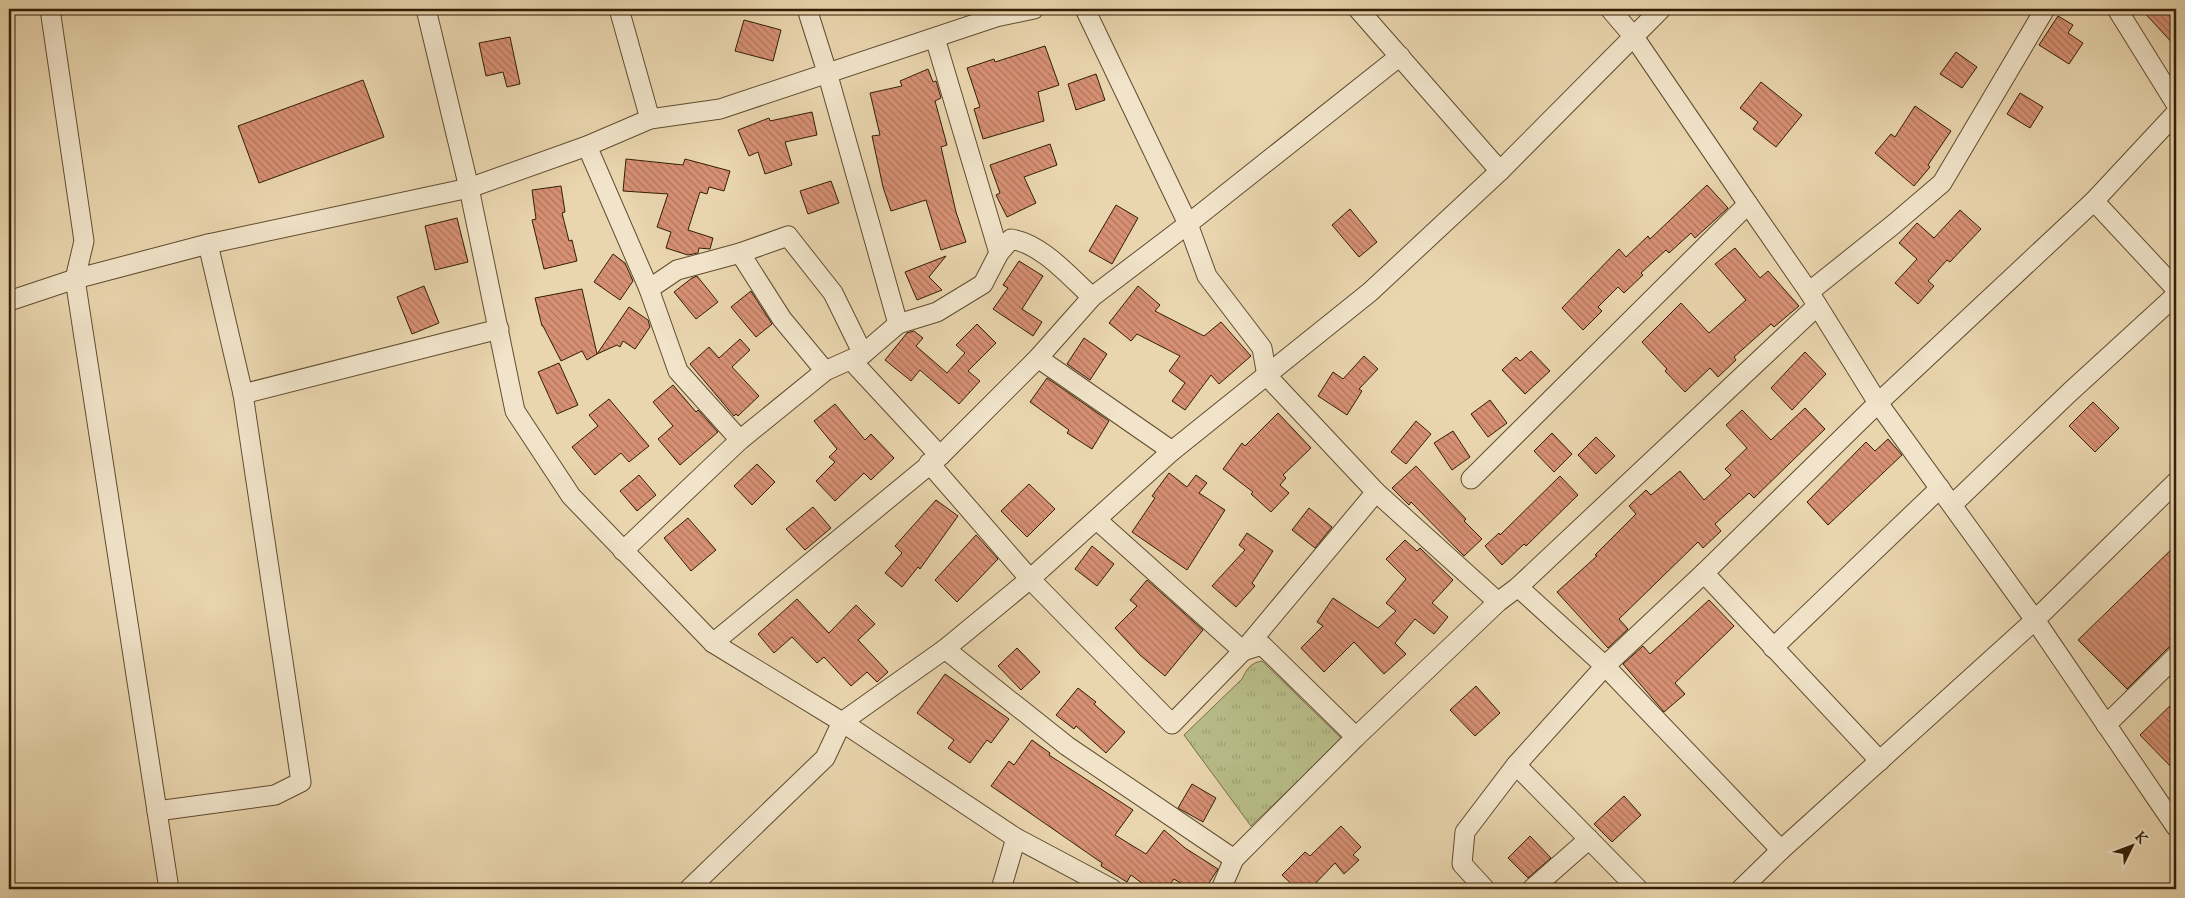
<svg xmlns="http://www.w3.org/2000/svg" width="2185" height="898" font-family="'Sorts Mill Goudy',serif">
<defs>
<pattern id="grass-tufts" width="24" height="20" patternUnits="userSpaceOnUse" patternTransform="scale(1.25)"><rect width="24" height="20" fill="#b8bd89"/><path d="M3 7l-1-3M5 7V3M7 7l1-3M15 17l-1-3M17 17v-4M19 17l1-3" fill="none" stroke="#9fa275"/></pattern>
<pattern id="building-back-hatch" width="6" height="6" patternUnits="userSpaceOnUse" patternTransform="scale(1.25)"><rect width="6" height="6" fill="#d79074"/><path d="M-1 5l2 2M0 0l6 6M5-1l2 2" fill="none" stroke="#af755d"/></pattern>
</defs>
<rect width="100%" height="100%" fill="#e9d5ae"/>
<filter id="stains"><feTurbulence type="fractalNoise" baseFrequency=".004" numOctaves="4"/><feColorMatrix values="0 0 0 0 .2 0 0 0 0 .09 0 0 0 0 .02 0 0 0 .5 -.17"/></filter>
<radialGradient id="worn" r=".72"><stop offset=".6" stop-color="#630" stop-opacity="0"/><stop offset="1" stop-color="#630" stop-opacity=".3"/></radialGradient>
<!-- grass -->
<path fill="url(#grass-tufts)" stroke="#766e47" d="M1262,661L1342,739L1251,826L1184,735L1242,679C1247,669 1250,663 1262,661Z"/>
<!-- building -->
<g fill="url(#building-back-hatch)" stroke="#331e05">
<path d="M2141,9H2176V47Z"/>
<path d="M2058,16L2073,25L2068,33L2083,43L2069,64L2039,45Z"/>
<path d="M744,20L781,30L773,61L735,51Z"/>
<path d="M510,37L520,84L507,87L503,72L486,76L479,43Z"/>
<path d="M1045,46L1059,85L1038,92L1044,121L983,139L974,109L980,107L967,68L994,59L995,62Z"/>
<path d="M1956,52L1977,67L1962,88L1940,74Z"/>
<path d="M928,69L933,82L936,81L941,98L935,101L947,145L941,147L956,212L966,242L941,250L926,200L891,211L883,187L872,136L880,135L870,93L902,86L900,81Z"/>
<path d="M1096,74L1105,100L1076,110L1068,84Z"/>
<path d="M363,80L384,137L259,183L238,126Z"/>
<path d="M1761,82L1802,115L1776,147L1753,129L1758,122L1740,108Z"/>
<path d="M2020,93L2043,107L2030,128L2007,114Z"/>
<path d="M1915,106L1951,131L1928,165L1930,167L1914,186L1875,153L1891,134L1895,137Z"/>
<path d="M812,112L817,135L785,142L792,165L765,174L758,152L749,156L738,130L769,118L770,121Z"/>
<path d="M1050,144L1057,165L1024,177L1036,203L1007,217L996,195L1000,193L990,165Z"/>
<path d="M626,159L683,165L685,159L730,171L724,191L709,187L707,194L700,192L688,230L713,238L710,249L699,248L698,253L688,255L666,248L671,232L657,227L668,194L623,191Z"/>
<path d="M831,181L839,203L808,214L800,191Z"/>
<path d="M1707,185L1728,208L1695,238L1691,233L1669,253L1666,250L1641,273L1643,275L1624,293L1618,287L1598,307L1602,311L1583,330L1562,308L1619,249L1626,257L1648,236L1650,239Z"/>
<path d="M561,186L565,212L562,213L569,241L572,240L577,261L544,269L532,220L536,219L532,190Z"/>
<path d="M1116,205L1138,218L1112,264L1089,251Z"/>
<path d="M1350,209L1377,242L1359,257L1332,225Z"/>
<path d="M1960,210L1981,229L1950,262L1947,260L1928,281L1934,286L1918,304L1895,283L1917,259L1899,243L1917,223L1934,238Z"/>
<path d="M457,218L468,262L435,270L425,226Z"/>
<path d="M1735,248L1760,278L1768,271L1799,306L1774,327L1771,324L1734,357L1736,360L1718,377L1710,368L1685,392L1665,371L1667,369L1642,342L1681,303L1709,333L1746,300L1715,264Z"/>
<path d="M613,254L625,263L633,281L620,300L594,282Z"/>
<path d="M946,256L929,277L942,290L917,300L905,272Z"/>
<path d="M1019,261L1043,276L1022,309L1042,322L1033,336L993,309L1008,288L1003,285Z"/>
<path d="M697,276L718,302L696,319L674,292L692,278Z"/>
<path d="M424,286L439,323L412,334L397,297Z"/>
<path d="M1138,286L1160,305L1155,311L1204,336L1221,322L1251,356L1219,384L1211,375L1185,410L1172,401L1185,383L1169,371L1180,356L1137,334L1131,341L1109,323Z"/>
<path d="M582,289L597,354L587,360L582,351L561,361L543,326H542L535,298Z"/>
<path d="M751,291L772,324L756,337L731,307Z"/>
<path d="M629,307L648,320L650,327L635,349L623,341L620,347L617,345L597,354Z"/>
<path d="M977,324L996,343L968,371L980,381L959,404L920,370L911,381L885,360L907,333L914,331L923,338L916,346L947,373L965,353L956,345Z"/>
<path d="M1084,338L1107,354L1090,380L1067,364Z"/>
<path d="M740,339L750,350L732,367L759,396L738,416L736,414L734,416L690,364L709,347L719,358Z"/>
<path d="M1531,351L1550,371L1525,394L1502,370L1516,357L1520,361Z"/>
<path d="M1805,352L1826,374L1792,410L1771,388Z"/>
<path d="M1364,356L1378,369L1359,389L1362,391L1347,415L1318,396L1333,372L1343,379Z"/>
<path d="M559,363L578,405L557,414L538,372Z"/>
<path d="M1047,378L1109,421L1092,449L1067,433L1069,430L1030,402Z"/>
<path d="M673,385L696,412L698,410L718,432L680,465L658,439L673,426L653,402Z"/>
<path d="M609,399L649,446L629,462L621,453L595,475L572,447L598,426L589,415Z"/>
<path d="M1490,400L1507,423L1488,437L1471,414Z"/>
<path d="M2093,402L2119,428L2095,452L2069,426Z"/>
<path d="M835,404L865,440L871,434L894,458L871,480L864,473L835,501L816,481L835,462L829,457L837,449L814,421Z"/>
<path d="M1805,408L1825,429L1754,498L1749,493L1715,524L1721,531L1703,548L1698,542L1619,619L1628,629L1608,648L1557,592L1597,556L1595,555L1636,514L1629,506L1646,490L1651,495L1680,471L1704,500L1731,475L1725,469L1747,448L1726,425L1742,410L1771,440Z"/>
<path d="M1278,413L1311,448L1283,475L1286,478L1280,485L1289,493L1271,512L1251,494L1253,492L1223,469L1242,443L1245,446Z"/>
<path d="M1416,421L1431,434L1406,464L1391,452Z"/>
<path d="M1453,431L1470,457L1452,470L1434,443Z"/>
<path d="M1552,433L1572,454L1554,472L1534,451Z"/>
<path d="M1596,437L1615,456L1596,474L1578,455Z"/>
<path d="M1888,439L1902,455L1828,525L1807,502L1866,442L1875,451Z"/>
<path d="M757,464L775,482L752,505L734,486Z"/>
<path d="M1416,466L1466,519L1464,521L1482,539L1464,556L1411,502L1409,505L1392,488Z"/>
<path d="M1169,473L1187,487L1196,475L1207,483L1199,493L1225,510L1187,570L1132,532L1155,498L1152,496Z"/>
<path d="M639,475L656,495L637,511L620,491Z"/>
<path d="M1560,476L1578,495L1526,546L1524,544L1502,565L1485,546L1499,533L1500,535Z"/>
<path d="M1029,484L1055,509L1027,537L1001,511Z"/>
<path d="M936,500L958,516L920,569L918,567L902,587L885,573L902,553L895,546Z"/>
<path d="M813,507L831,528L805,550L786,529Z"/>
<path d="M1309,508L1332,527L1315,548L1292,530Z"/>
<path d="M688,518L716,550L691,571L664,538Z"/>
<path d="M1247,533L1273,551L1252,583L1255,586L1236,607L1212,586L1245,550L1239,545Z"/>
<path d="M976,535L998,559L957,602L935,580Z"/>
<path d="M1405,540L1417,551L1420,548L1453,580L1432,603L1448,617L1434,634L1415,619L1395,643L1406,654L1384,674L1354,642L1324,672L1301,648L1323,626L1317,622L1333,598L1378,628L1396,611L1386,603L1406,579L1386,559Z"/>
<path d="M2176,545V643L2168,648L2127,689L2078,640Z"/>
<path d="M1092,546L1114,564L1097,586L1075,569Z"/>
<path d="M1147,580L1203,630L1165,676L1141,656L1115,628L1137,606L1130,600Z"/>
<path d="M797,599L829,633L856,605L875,624L858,640L888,672L877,682L867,672L851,686L824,657L817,663L792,637L774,653L758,634Z"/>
<path d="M1709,600L1734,626L1675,683L1685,694L1664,712L1623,664L1643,646L1650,654Z"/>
<path d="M1017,648L1040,672L1021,690L998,666Z"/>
<path d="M945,674L1009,719L991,743L987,740L970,763L948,748L954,740L917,713Z"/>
<path d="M1476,686L1500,713L1475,736L1450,710Z"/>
<path d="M1078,688L1096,702L1094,704L1125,732L1106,753L1076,726L1074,729L1056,715Z"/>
<path d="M2176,700V772L2140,735Z"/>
<path d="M1032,740L1050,753L1049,755L1133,810L1115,835L1146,854L1164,830L1185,848L1218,869L1205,889H1190L1174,879L1166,889H1150L1131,875L1127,882L1101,866L1102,863L991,786L1009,761L1014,765Z"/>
<path d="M1192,784L1216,798L1203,822L1178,808Z"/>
<path d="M1624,796L1641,815L1612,842L1594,824Z"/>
<path d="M1341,826L1361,847L1353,855L1359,860L1344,874L1335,863L1310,889H1297L1282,875L1305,852L1310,856Z"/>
<path d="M1530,836L1551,858L1528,878L1508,858Z"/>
</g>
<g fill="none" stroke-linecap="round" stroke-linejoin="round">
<!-- street casing -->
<g stroke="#604c2f" stroke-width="21">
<g id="street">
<path d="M50,9L84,241L75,279L169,889"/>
<path d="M426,9L469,188L515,411L571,496L713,643L842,722L1016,838L1112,889"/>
<path d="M619,9L650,119"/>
<path d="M807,9L827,72L898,324"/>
<path d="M1085,9L1188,224L1207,276L1262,348L1267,376L1376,492L1498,602"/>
<path d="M1358,9L1500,171"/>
<path d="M1610,9L1634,37L1748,204L1809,292L1878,403L2035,620L2176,827"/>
<path d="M2117,9L2176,104"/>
<path d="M935,38L999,253"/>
<path d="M587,146L649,289L678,371L740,440"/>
<path d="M2094,201L2176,289"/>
<path d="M740,253L782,319L825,371"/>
<path d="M649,289L677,270L740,253L788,236L833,293L863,354"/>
<path d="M1809,292L1894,224L1942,183L2045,9"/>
<path d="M9,301L75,279L208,244L469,188L587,146L650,119L720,109L996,17L1034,9"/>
<path d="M1038,358L1172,451"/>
<path d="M851,360L940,456"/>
<path d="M243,394L499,329"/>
<path d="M929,463L1030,579L1172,724L1243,651L1376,492"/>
<path d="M1471,479L1748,204"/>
<path d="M1953,504L2070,392L2176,295"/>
<path d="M1097,520L1243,651L1262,645L1356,737"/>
<path d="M623,551L740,440L825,371L863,354L898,324L937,312L983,284L999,253L1011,239C1042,244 1069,276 1092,297"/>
<path d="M1704,573L1880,761"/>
<path d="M1518,587L1605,666L1781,850"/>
<path d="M713,643L940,456L1038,358L1092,297L1188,224L1400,56"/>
<path d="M1773,648L1940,488"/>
<path d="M945,649L1067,746L1234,859"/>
<path d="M2106,725L2176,656"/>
<path d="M1516,765L1638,889"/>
<path d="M157,811L275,795L301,782L243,394L208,244"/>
<path d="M689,889L825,758L842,722L945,649L1030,579L1172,451L1370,292L1500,171L1661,9"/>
<path d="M1001,889L1016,838"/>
<path d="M1221,889L1234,859L1356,737L1498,602L1518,587L1817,306"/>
<path d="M1485,889L1462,864L1465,832L1516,765L1605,666L1704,573L1878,403L2094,201L2176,113"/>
<path d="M1532,889L1589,839"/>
<path d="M1741,889L1781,850L2035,620L2176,482"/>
</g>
</g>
<!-- street -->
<use href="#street" stroke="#f1e4ca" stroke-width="19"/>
</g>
<!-- margin -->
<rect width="2185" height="898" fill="none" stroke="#e9d5ae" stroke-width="30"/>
<rect x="10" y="10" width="2165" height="878" fill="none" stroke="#331e05" stroke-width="2.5"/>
<rect x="15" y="15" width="2155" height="868" fill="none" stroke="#331e05"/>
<!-- north arrow -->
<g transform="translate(2132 846) rotate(48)" stroke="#f1e4ca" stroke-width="4" paint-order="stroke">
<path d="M0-4L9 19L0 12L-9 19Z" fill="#331e05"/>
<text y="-8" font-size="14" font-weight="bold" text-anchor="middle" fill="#331e05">K</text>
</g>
<rect width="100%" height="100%" filter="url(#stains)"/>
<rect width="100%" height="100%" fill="url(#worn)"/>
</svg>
